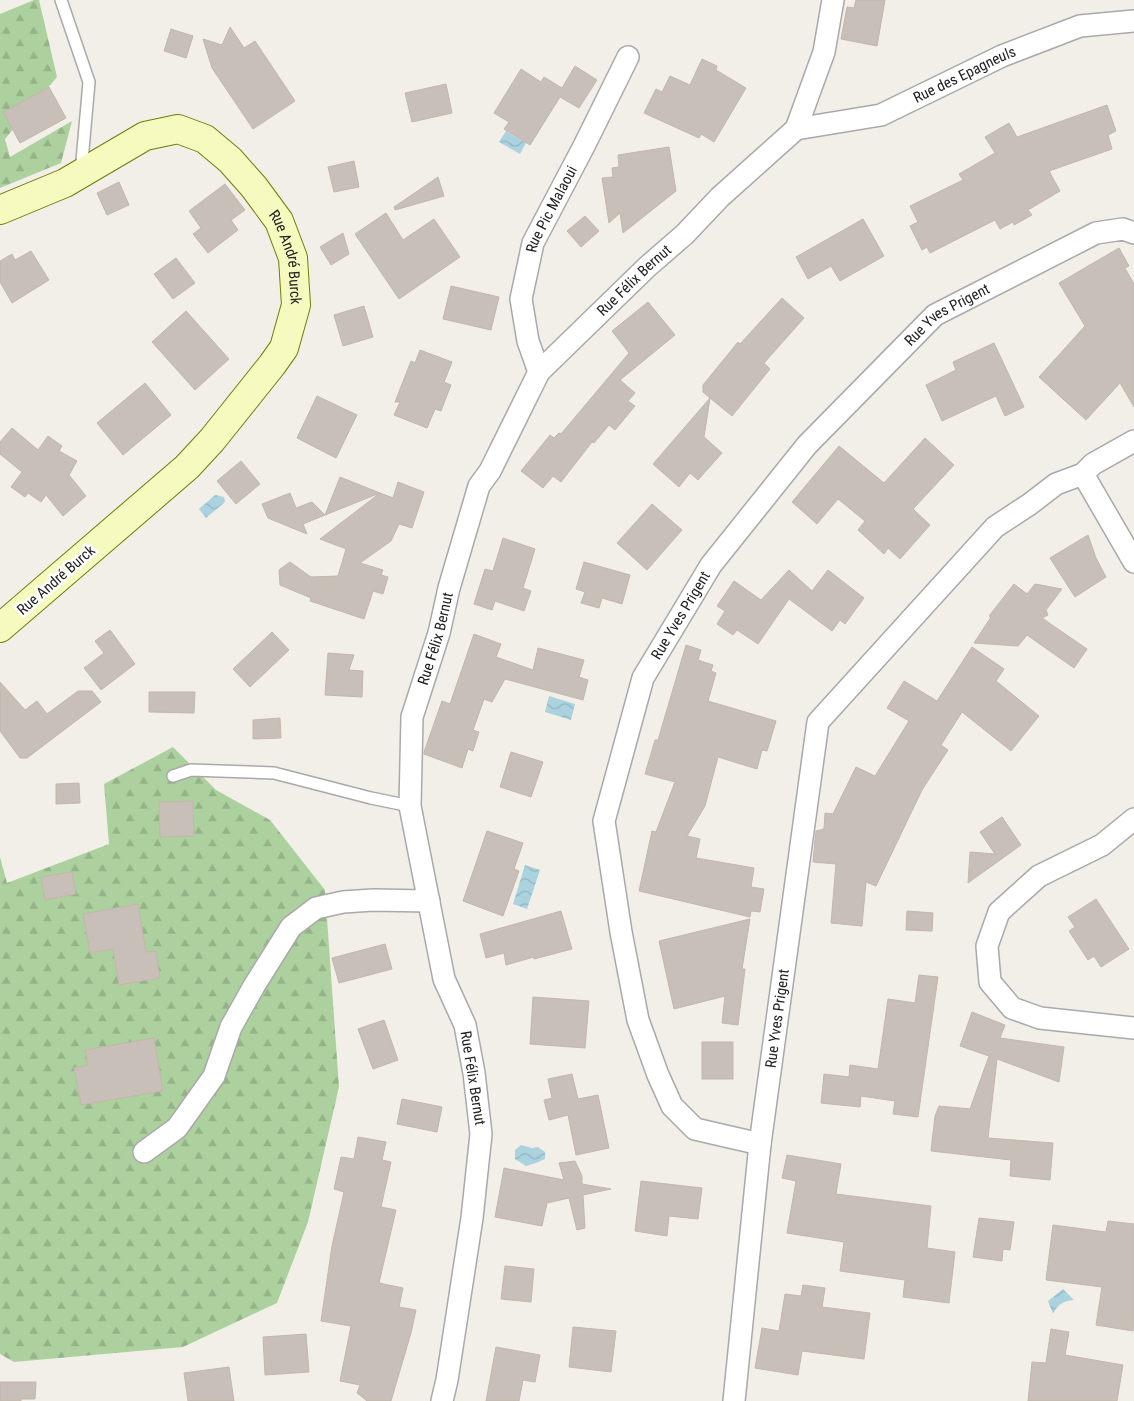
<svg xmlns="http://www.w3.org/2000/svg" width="1134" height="1401" font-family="'Roboto Condensed',sans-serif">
<defs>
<pattern id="forest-firs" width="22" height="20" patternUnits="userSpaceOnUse" patternTransform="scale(1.25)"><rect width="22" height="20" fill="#add19e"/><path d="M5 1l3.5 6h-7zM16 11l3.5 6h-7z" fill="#95b388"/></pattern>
<pattern id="water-waves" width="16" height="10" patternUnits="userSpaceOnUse" patternTransform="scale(1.25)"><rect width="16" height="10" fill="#aad3df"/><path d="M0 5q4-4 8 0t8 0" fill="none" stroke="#92b5bf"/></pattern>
</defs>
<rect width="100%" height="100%" fill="#f2efe9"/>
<!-- forest -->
<g fill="url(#forest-firs)">
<path d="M34,0H39L57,77L5,139L10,157L72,121L61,163L0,188V14Z"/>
<path d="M173,747L216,790L270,820L325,890L339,1087L308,1222L277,1303L183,1347L14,1362L0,1354V857L7,883L109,844L104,784Z"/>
</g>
<!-- water -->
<g fill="url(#water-waves)">
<path d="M506,131L526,143L520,154L499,142Z"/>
<path d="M215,495L224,497L225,502L206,518L199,509Z"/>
<path d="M549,696L575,704L571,720L545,712Z"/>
<path d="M525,865L540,870L527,909L513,904Z"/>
<path d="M521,1145L532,1148L538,1147L545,1152V1159L536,1163L526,1166L515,1159V1150Z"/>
<path d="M1063,1289L1074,1300C1063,1301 1058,1304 1053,1314L1048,1301Z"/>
</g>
<!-- building -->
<g fill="#c7bfb8" stroke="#c4b6ab">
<path d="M856,0H885L877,46L841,39L847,7L854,8Z"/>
<path d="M230,27L244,48L255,41L295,101L253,129L212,68L203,39L222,45Z"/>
<path d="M171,29L193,36L186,58L164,51Z"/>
<path d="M702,59L717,66L716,70L746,88L714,142L701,134L699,138L644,113L656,89L662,92L670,76L690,85Z"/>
<path d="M575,66L597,80L579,108L560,97L530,145L504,129L509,122L494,113L521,69L541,82L544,77L562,88Z"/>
<path d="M446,84L452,113L412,122L405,93Z"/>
<path d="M49,87L66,118L20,143L3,112Z"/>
<path d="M1107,105L1116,131L1108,135L1112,149L1049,171L1060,191L1028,210L1032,215L1014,225L1013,222L1000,229L995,220L930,253L927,247L922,250L910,226L918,222L910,206L963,180L959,174L995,153L985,137L1009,123L1017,137Z"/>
<path d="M669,147L676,191L623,233L620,213L609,223L602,178L613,177L612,168L619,167L618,155Z"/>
<path d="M354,161L359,187L334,192L328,167Z"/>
<path d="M438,177L444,196L395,210L394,207Z"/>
<path d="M119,182L129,205L107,215L97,193Z"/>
<path d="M225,184L245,210L231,220L238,230L208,253L193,234L201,228L189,211Z"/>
<path d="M386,213L403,240L434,219L460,257L399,299L355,234Z"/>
<path d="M585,216L599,231L581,247L567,231Z"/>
<path d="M863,219L884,256L840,281L831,266L808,279L796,257Z"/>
<path d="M343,233L349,254L331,265L320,247Z"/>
<path d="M1119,248L1129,266L1125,268L1134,284V407L1120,383L1086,420L1039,377L1085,326L1059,283Z"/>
<path d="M31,251L49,280L12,303L0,282V261L12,254L15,260Z"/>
<path d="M176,258L195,283L173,299L154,274Z"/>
<path d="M451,286L499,297L491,330L443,319Z"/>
<path d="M782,298L804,318L764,363L770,369L732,416L710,398L704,437L722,453L698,480L690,473L679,487L653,464L710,398L703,392V385L738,342L740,344Z"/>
<path d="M648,302L675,335L620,380L635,393L628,401L635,406L615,430L609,425L594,443L592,442L561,482L553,476L543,488L521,471L550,435L554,438L559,433L561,434L629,353L612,331Z"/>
<path d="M364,306L373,337L343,346L334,315Z"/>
<path d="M186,311L229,359L195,390L152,342Z"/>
<path d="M994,343L1024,407L1005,416L996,396L942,421L926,385L956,370L953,362Z"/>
<path d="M420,350L452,362L444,382L451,385L441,411L435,409L427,428L394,415L400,402H395L411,361L415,363Z"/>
<path d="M145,383L171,415L123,455L97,423Z"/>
<path d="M317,396L357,415L336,458L297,438Z"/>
<path d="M12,428L38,450L48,436L62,446L59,451L77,461L69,475L86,496L63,516L46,495L41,502L28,493L25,497L11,487L22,472L0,454V442Z"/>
<path d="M925,438L954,465L913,509L930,525L900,559L888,548L884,554L858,530L865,521L838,499L817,524L792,502L839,446L884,483Z"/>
<path d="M241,461L260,484L236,504L217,481Z"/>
<path d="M340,477L380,493L325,515Z"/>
<path d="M398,482L424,492L412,528L399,524L391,541L360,563L383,570L381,575L388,577L383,594L373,591L364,619L310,601L311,598L280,585L279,570L290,562L311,577L338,576L346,549L320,539L380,493L393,498Z"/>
<path d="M290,493L296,508L312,502L325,515L303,524L307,534L268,518L262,504Z"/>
<path d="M652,504L682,530L647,570L617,543Z"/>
<path d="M1088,535L1096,558L1106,577L1075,597L1050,558Z"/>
<path d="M503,538L535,549L523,588L531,591L524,611L495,601L492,610L474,604L485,569L493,571Z"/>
<path d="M584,562L630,575L622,604L602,598L599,608L581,603L585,592L576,589Z"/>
<path d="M789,570L812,591L828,570L864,598L845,624L840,620L832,631L789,599L758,644L737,630L733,635L717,624L725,611L717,606L734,581L761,600Z"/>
<path d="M1014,584L1027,594L1035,584L1062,589L1046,610L1048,615L1042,618L1087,649L1074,668L1027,635L1018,646L974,643L991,617L989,616Z"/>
<path d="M110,630L135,664L101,690L84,668L104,653L95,641Z"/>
<path d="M272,632L289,650L250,687L233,669Z"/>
<path d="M474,634L501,644L496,657L533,670L538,648L584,660L579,677L588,680L583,700L505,679L492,702L484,699L473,730L479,732L473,751L468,749L462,768L424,754V752L442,701L450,704Z"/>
<path d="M686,645L701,650L698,660L713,665L711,671L716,673L708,701L776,721L767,751L762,750L757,769L718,757L705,806L687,836L700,839L696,858L754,868L751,887L764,889L760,912L751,911L750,917L639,891L652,831L656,832L675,782L645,774L655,740H658Z"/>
<path d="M972,647L1004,669L996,681L1039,716L1011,751L962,712L941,745L948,750L922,790L876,886L866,882L862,926L831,923L836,864L813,862L816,831L824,829L825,813L833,814L856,767L875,776L909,721L887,708L904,681L937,701Z"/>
<path d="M328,653L354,655L349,670L363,671L362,697L325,695Z"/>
<path d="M0,682L25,710L37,701L47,714L78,691H92L101,702L27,758H20L0,731Z"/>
<path d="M149,692H195L194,713L149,712Z"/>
<path d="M280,718L281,738L253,739V720Z"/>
<path d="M511,752L543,762L531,797L500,787Z"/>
<path d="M79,783L80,803L56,804V784Z"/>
<path d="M193,801L194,836L160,837L159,802Z"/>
<path d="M1002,817L1021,845L968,883L970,852L995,854L980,832Z"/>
<path d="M487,831L523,843L514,869L519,871L503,916L463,901Z"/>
<path d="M72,872L76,894L45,900L41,877Z"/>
<path d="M1096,899L1129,949L1101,967L1094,956L1088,960L1069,931L1075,927L1068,917Z"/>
<path d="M138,904L146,952L156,951L160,978L119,985L113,949L90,953L83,914Z"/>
<path d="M561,911L572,949L534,959V957L506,965L504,953L486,958L480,934Z"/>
<path d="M907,911L933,913L932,931L906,930Z"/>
<path d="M750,919L742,969H745L738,1025L722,1023L725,996L674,1009L659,941Z"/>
<path d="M385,944L392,969L339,983L332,958Z"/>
<path d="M919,975L938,977L918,1117L893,1114L895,1101L861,1096L860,1107L821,1103L824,1074L849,1077L850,1065L878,1069L888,999L915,1003Z"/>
<path d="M533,997L589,1001L585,1048L530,1044Z"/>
<path d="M972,1012L1005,1025L1000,1038L1064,1047L1059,1082L997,1059L988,1138L1053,1143L1050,1180L1010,1176L1011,1160L931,1151L935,1116L939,1106L970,1109L989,1056L960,1046Z"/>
<path d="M384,1020L398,1060L373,1069L358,1029Z"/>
<path d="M154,1038L163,1091L81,1105L74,1068L88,1065L85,1050Z"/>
<rect x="702" y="1042" width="31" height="37"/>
<path d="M572,1074L578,1099L598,1095L609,1148L576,1155L568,1115L549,1120L544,1100L552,1098L548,1079Z"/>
<path d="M402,1099L442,1107L437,1132L397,1124Z"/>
<path d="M358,1137L386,1142L382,1160L391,1162L381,1207L396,1210L379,1283L403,1288L399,1307L416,1310L411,1333L391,1401H367L357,1393L360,1385L340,1381L351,1326L321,1321L332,1246L344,1192L334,1189L341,1157L354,1159Z"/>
<path d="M787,1155L841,1164L836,1194L931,1206L927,1248L955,1252L949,1303L903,1297L905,1280L840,1271L844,1242L787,1233L796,1181L782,1178Z"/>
<path d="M575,1161L582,1176V1184L611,1189L583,1195L585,1228L577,1230L569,1198L547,1203L542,1226L495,1217L504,1168L564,1180L559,1163Z"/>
<path d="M641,1181L702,1188L698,1219L669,1216L667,1236L635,1231Z"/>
<path d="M979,1218L1014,1222L1010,1250L1003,1249L1002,1261L973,1257Z"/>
<path d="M1108,1221L1134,1224V1322L1133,1331L1096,1325L1102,1287L1046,1280L1053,1225L1106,1232Z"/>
<path d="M505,1266L534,1269L531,1302L501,1299Z"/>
<path d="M803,1285L825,1288L822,1307L870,1313L864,1359L802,1351L798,1375L755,1368L762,1328L779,1331L785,1294L801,1296Z"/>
<path d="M573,1327L616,1331L611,1372L569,1367Z"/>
<path d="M1051,1329L1069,1332L1065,1355L1123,1365L1117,1401H1028L1032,1362L1046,1363Z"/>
<path d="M306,1334L309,1372L265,1375L263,1337Z"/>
<path d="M496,1347L540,1355L535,1382L523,1380L519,1401H486Z"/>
<path d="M229,1367L234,1401H188L184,1373Z"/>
<path d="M0,1382H36L35,1399H21V1401H0Z"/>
</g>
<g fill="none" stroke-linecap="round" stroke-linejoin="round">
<!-- lane casing -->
<g stroke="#a9a9a9" stroke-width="14">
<g id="lane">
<path d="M61,0L89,82L81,172"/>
<path d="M173,776L191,770L274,773L371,798L410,806"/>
</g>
</g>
<!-- street casing -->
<g stroke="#a9a9a9" stroke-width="24">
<g id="street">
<path id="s1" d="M796,129L881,115L1002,56L1080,26L1134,21"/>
<path id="s2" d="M539,372L528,341L521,299L533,243L584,146L628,57"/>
<path d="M1083,474L1134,562"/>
<path d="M1134,819L1102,845L1039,876L999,912L987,946L990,982L1012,1008L1040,1018L1134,1028"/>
<path id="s3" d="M760,1144L695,1129L672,1106L658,1075L638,1020L621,932L604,821L643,678L711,565L807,445L935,315L1096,233L1123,229L1134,233"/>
<path d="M144,1152L177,1128L214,1076L231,1027L254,986L291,927L316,908L343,902L373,900L429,901"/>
<path id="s4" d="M442,1401L447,1380L472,1218L481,1134L474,1073L465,1025L444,979L410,806L412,717L439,633L449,588L479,486L490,471L539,372L647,267L685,234L720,197L796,129L824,52L833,0"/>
<path id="s5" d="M734,1401L760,1144L818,722L995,527L1030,504L1056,484L1083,474L1093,464L1134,441"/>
</g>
</g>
<!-- secondary casing -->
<g stroke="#707d05" stroke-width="30">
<g id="secondary">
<path id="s6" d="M0,210L65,183L145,136L178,129L205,139L230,160L254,187L279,221L293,258L296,305L284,348L272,365L212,440L187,467L0,628"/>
</g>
</g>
<!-- lane -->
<use href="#lane" stroke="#fff" stroke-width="11"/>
<!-- street -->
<use href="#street" stroke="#fff" stroke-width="21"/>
<!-- secondary -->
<use href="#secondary" stroke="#f7fabf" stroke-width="28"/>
</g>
<g text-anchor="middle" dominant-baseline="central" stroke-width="5" stroke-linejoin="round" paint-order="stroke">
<!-- street labels -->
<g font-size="15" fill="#222" stroke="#fff">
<text stroke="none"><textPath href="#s1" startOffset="179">Rue des Epagneuls</textPath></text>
<text stroke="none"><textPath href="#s2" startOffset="171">Rue Pic Malaoui</textPath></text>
<text stroke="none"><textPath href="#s6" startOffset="374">Rue André Burck</textPath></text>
<text stroke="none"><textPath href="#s4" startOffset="1198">Rue Félix Bernut</textPath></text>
<text stroke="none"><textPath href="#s3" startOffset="1020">Rue Yves Prigent</textPath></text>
<text transform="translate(56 580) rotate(-41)">Rue André Burck</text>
<text stroke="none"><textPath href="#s3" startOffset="615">Rue Yves Prigent</textPath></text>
<text stroke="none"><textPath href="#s4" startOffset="778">Rue Félix Bernut</textPath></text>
<text stroke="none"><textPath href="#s5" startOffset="385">Rue Yves Prigent</textPath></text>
<text transform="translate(473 1078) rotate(81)">Rue Félix Bernut</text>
</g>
</g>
</svg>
